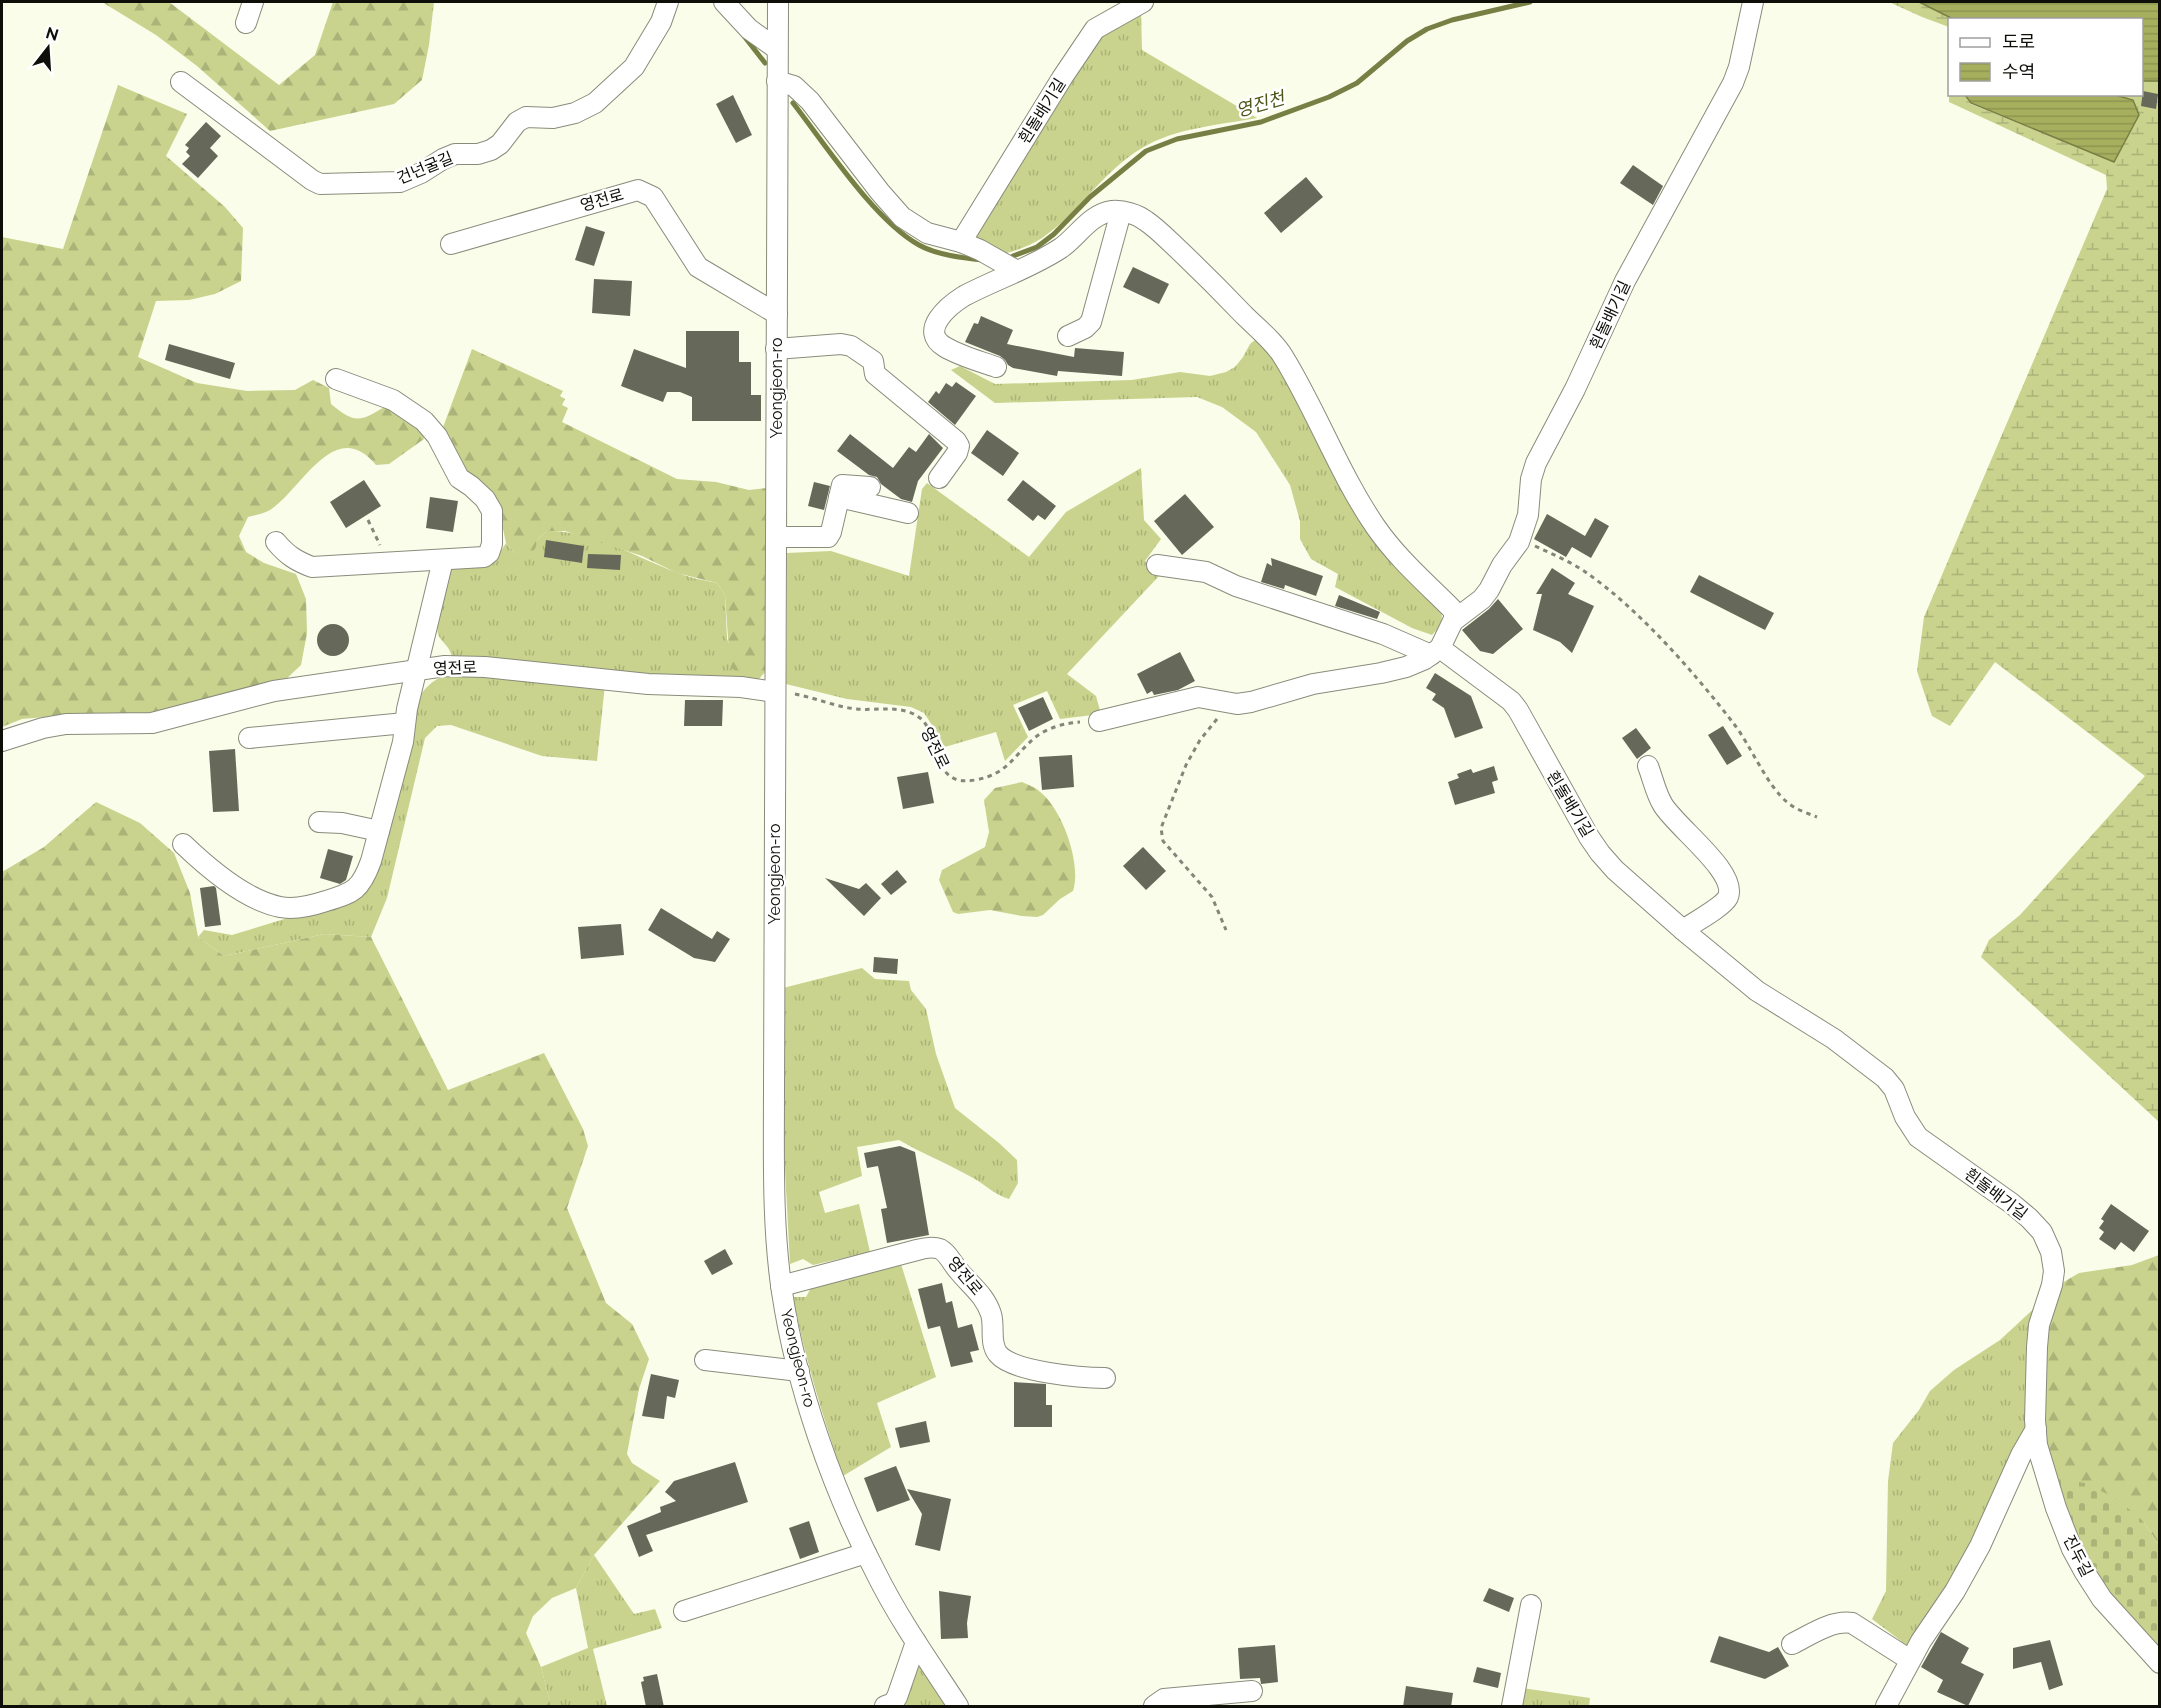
<svg xmlns="http://www.w3.org/2000/svg" width="2161" height="1708" font-family="Raleway,'Noto Sans KR',sans-serif">
<defs>
<pattern id="grass-tufts" width="24" height="20" patternUnits="userSpaceOnUse" patternTransform="scale(1.5)"><rect width="24" height="20" fill="#c9d38d"/><path d="M3 7l-1-3M5 7V3M7 7l1-3M15 17l-1-3M17 17v-4M19 17l1-3" fill="none" stroke="#abb478"/></pattern>
<pattern id="forest-firs" width="22" height="20" patternUnits="userSpaceOnUse" patternTransform="scale(1.5)"><rect width="22" height="20" fill="#c9d38d"/><path d="M5 1l3.5 6h-7zM16 11l3.5 6h-7z" fill="#abb478"/></pattern>
<pattern id="wetland-marsh" width="20" height="14" patternUnits="userSpaceOnUse" patternTransform="scale(1.5)"><rect width="20" height="14" fill="#c9d38d"/><path d="M1 5h8M5 5V1M11 12h8M15 12V8" fill="none" stroke="#abb478"/></pattern>
<pattern id="cemetery-stones" width="16" height="16" patternUnits="userSpaceOnUse" patternTransform="scale(1.5)"><rect width="16" height="16" fill="#c9d38d"/><path d="M2 7V4a2 2 0 0 1 4 0v3zM10 15v-3a2 2 0 0 1 4 0v3z" fill="#abb478"/></pattern>
<pattern id="water-rules" width="6" height="5" patternUnits="userSpaceOnUse" patternTransform="scale(1.5)"><rect width="6" height="5" fill="#a5af5d"/><path d="M0 2.5h6" fill="none" stroke="#8d9550"/></pattern>
</defs>
<rect width="100%" height="100%" fill="#f9fdea"/>
<!-- grass -->
<g fill="url(#grass-tufts)">
<path d="M1141,11L1142,50L1257,118C1219,125 1175,128 1142,148C1103,171 1079,213 1042,238C1030,246 1017,250 1004,254L971,240L1099,33Z"/>
<path d="M1256,339L1263,341L1308,417L1439,604C1444,618 1443,624 1432,635L1412,628L1335,587L1338,574L1311,559L1300,539V521L1290,485L1256,432L1222,407L1197,397L995,403L951,370L960,366L995,384L1132,380L1180,372L1210,376L1226,372L1235,367L1243,357L1250,344Z"/>
<path d="M1141,468L1144,520L1161,539L1145,561L1159,576L1067,674L1096,696L1101,714L1060,719L1047,691L1013,705L1028,737L1005,761L996,732L938,749L932,725L924,713L911,707L847,699L786,684L787,553L831,551L909,576L922,489L927,483L1029,557L1066,512Z"/>
<path d="M547,531C592,530 635,557 676,572C689,578 703,580 717,583L725,595L727,639L742,678L707,680L452,658C450,645 441,643 438,634C434,622 449,578 453,564C479,563 491,568 506,543L515,553L534,549L538,539Z"/>
<path d="M448,674L605,684L597,761L542,756L451,725L437,726L425,738L387,898L371,937L324,934L224,956L198,937L204,930L232,935L291,917L320,913L363,895L375,869L413,708C422,690 430,681 448,674Z"/>
<path d="M862,968L875,979L909,981L911,990L926,1009L936,1054L955,1108L999,1143L1017,1160L1018,1183L1009,1199C995,1195 986,1185 973,1178C949,1164 923,1154 899,1140L857,1147L862,1176L819,1192L825,1213L859,1204L870,1252L813,1265L803,1259L790,1264L784,1150L783,988Z"/>
<path d="M901,1264L936,1377L877,1403L891,1447L843,1476C823,1417 805,1359 793,1297H806L813,1284Z"/>
<path d="M2039,1304L2027,1428L1985,1526L1909,1647L1872,1619L1886,1591L1888,1481L1893,1443L1919,1410L1930,1391L1954,1370L2000,1340Z"/>
<path d="M594,1555L634,1614L655,1609L662,1628L593,1649L607,1706H551L541,1667L588,1648L576,1588Z"/>
<path d="M918,1664L946,1706H905Z"/>
<path d="M1523,1688L1590,1698L1589,1706H1518Z"/>
</g>
<!-- forest -->
<g fill="url(#forest-firs)">
<path d="M102,2H169L279,85L315,55L333,2H434L429,45L422,80L394,104L270,131L197,66L156,35Z"/>
<path d="M118,85L187,114L166,156L225,207L243,228L241,281L215,294L189,300L156,301L138,357L197,383L247,391L295,390L313,380L329,388L331,404C355,424 360,422 386,406L421,427L424,439L389,464L376,465C335,415 302,489 270,510C264,514 254,515 248,517L239,536L246,552L264,563L296,574L306,599L307,633L301,665L284,681L162,714L69,715L22,719L2,727V237L63,249Z"/>
<path d="M472,349L563,391L560,396L565,399L562,405L568,408L562,422L677,479L716,482L749,490L766,488V671L759,679L742,678L730,666L725,595L717,583L677,573L642,556L565,531H547L538,539L535,549L527,555L515,553L506,543L498,505L463,469L459,456L442,430Z"/>
<path d="M1022,782C1028,785 1035,787 1039,791C1062,808 1082,864 1073,891L1060,899L1043,915L1037,917L1022,916L990,910L958,914L953,912L939,880L942,870L985,847L989,832L984,800L995,788Z"/>
<path d="M96,802L140,823L174,853L190,893L198,937L224,956L324,934L371,937L448,1090L544,1053L583,1129L588,1146L567,1208L606,1303L632,1324L649,1359L639,1389L627,1454L632,1463L660,1481L594,1555L576,1588L552,1598L533,1616L526,1633L541,1667L551,1706H2V872L44,847Z"/>
<path d="M2159,1255V1545L2143,1521L2052,1478L2046,1451L2041,1346L2053,1299L2062,1283L2079,1273L2132,1265Z"/>
</g>
<!-- wetland -->
<g fill="url(#wetland-marsh)">
<path d="M1889,2H1919L1953,19L1950,20L1949,27L1922,17Z"/>
<path d="M2142,81H2159V1122L1981,957L1989,940L2020,915L2145,776L1995,662L1950,726L1932,716L1917,671L1924,617L2107,189L2106,175L1949,102V85L1950,94L1965,95L1971,104L2114,162L2133,100L2115,95L2142,94Z"/>
</g>
<!-- cemetery -->
<path fill="url(#cemetery-stones)" d="M2052,1478L2085,1483L2117,1499L2143,1521L2159,1545V1654L2094,1579Z"/>
<!-- water -->
<g fill="url(#water-rules)" stroke="#787f44" stroke-width="1.5">
<path d="M1919,2H2159V81H2142V20L1953,19Z"/>
<path d="M1965,95H2115L2133,100L2139,115L2114,162L1971,103Z"/>
</g>
<g fill="none" stroke-linecap="round" stroke-linejoin="round">
<!-- stream -->
<g stroke="#787f44" stroke-width="5">
<path d="M744,36L765,63"/>
<path d="M793,103C825,144 874,220 919,245C937,255 963,258 983,260"/>
<path d="M1013,256L1037,247L1054,234L1090,197L1146,151L1177,139L1261,122L1329,97L1357,83L1407,41L1427,29L1452,20L1530,2"/>
</g>
</g>
<!-- building -->
<g fill="#666959">
<path d="M2143,91L2158,94L2156,109L2141,106Z"/>
<path d="M733,95L752,135L736,143L716,104Z"/>
<path d="M206,122L221,136L210,148L218,156L198,178L182,164L190,156L186,152L189,148L185,145Z"/>
<path d="M1633,165L1663,186L1653,205L1620,183Z"/>
<path d="M1306,177L1323,197L1281,233L1264,213Z"/>
<path d="M586,226L605,232L594,266L575,260Z"/>
<path d="M1133,267L1169,284L1159,304L1123,287Z"/>
<path d="M594,279L632,281L630,316L592,313Z"/>
<path d="M981,316L1013,330L1007,344L1074,357L1075,348L1124,352L1122,376L1058,371L1057,376L1013,368L1008,365L1005,360L1000,356L965,342L974,323L978,324Z"/>
<path d="M686,331H739V362H751V395H761V421H692V397L680,392H667L663,402L621,386L634,349L686,368Z"/>
<path d="M169,344L235,363L230,379L165,360Z"/>
<path d="M956,382L976,396L955,425L928,402L936,391L939,394L946,383L952,387Z"/>
<path d="M987,430L1019,453L1003,476L971,453Z"/>
<path d="M850,434L893,468L909,447L916,452L929,434L943,448L918,481L912,502L901,499L881,484L877,477L869,475L837,451Z"/>
<path d="M364,480L381,506L346,528L330,502Z"/>
<path d="M1023,480L1056,506L1045,520L1038,515L1033,521L1007,500Z"/>
<path d="M814,482L830,486L824,510L808,506Z"/>
<path d="M1185,494L1214,527L1182,555L1154,521Z"/>
<path d="M430,497L458,501L453,532L426,528Z"/>
<path d="M1547,514L1585,536L1595,518L1609,526L1591,558L1572,547L1566,557L1534,539Z"/>
<path d="M546,540L584,546L582,563L544,557Z"/>
<path d="M588,554L621,555L620,570L587,568Z"/>
<path d="M1271,558L1323,576L1316,596L1285,585L1284,589L1261,582L1267,563L1272,566Z"/>
<path d="M1552,568L1575,583L1568,594L1594,606L1572,653L1560,642L1533,630L1542,594H1536Z"/>
<path d="M1699,575L1774,613L1765,630L1690,592Z"/>
<path d="M1339,595L1380,612L1377,619L1335,606Z"/>
<path d="M1498,599L1523,629L1493,654L1480,651L1462,630L1489,609Z"/>
<circle cx="333" cy="640" r="16"/>
<path d="M1180,652L1195,681L1178,690L1154,695L1152,691L1147,694L1137,674Z"/>
<path d="M1435,673L1471,696L1483,728L1455,738L1444,708L1432,700L1436,694L1426,688Z"/>
<path d="M1043,697L1053,719L1029,731L1018,708Z"/>
<path d="M685,700H723L722,726H684Z"/>
<path d="M1723,726L1742,756L1727,765L1708,735Z"/>
<path d="M1636,728L1651,748L1637,759L1622,738Z"/>
<path d="M235,749L239,811L213,812L209,751Z"/>
<path d="M1072,755L1074,787L1042,790L1039,757Z"/>
<path d="M1494,766L1498,780L1492,782L1495,793L1455,805L1448,782L1459,778L1457,774L1471,769L1473,773Z"/>
<path d="M928,772L934,803L903,809L897,777Z"/>
<path d="M1143,847L1166,871L1146,890L1123,866Z"/>
<path d="M328,849L353,856L346,880L340,884L320,878Z"/>
<path d="M897,870L907,882L891,895L881,884Z"/>
<path d="M825,878L859,889L866,883L881,898L864,916Z"/>
<path d="M214,886L216,888L221,925L205,927L200,888Z"/>
<path d="M661,908L712,939L717,931L730,939L715,962L694,958L648,930Z"/>
<path d="M621,924L624,955L581,959L578,927Z"/>
<path d="M874,957L898,959L897,974L873,972Z"/>
<path d="M900,1146L915,1152L929,1235L887,1243L881,1209L887,1208L878,1166L867,1168L864,1153Z"/>
<path d="M2111,1204L2149,1231L2134,1252L2121,1242L2115,1250L2099,1239L2104,1232L2099,1228L2104,1221L2101,1219Z"/>
<path d="M725,1249L733,1264L712,1275L704,1261Z"/>
<path d="M942,1283L946,1303L952,1301L958,1328L972,1324L979,1350L970,1352L973,1362L951,1367L940,1326L928,1329L918,1289Z"/>
<path d="M651,1374L679,1380L675,1398L667,1396L664,1419L642,1416Z"/>
<path d="M1014,1382L1046,1384V1405H1052V1427H1014Z"/>
<path d="M926,1421L930,1442L900,1448L895,1428Z"/>
<path d="M735,1462L748,1502L646,1535L653,1551L639,1557L627,1526L661,1512L660,1507L676,1501L665,1492L674,1481Z"/>
<path d="M896,1466L910,1500L877,1512L864,1478Z"/>
<path d="M907,1489L951,1499L940,1551L915,1545L922,1514Z"/>
<path d="M809,1521L819,1552L800,1559L789,1528Z"/>
<path d="M1489,1588L1514,1598L1509,1612L1483,1601Z"/>
<path d="M939,1591L971,1596L967,1623L968,1638L941,1639Z"/>
<path d="M1941,1632L1969,1648L1961,1663L1984,1674L1968,1706L1937,1692L1943,1680L1921,1667Z"/>
<path d="M1719,1636L1769,1652L1778,1647L1789,1666L1765,1679L1710,1662Z"/>
<path d="M2050,1640L2063,1685L2049,1690L2041,1662L2013,1669V1648Z"/>
<path d="M1275,1645L1278,1682L1261,1684L1260,1678L1240,1679L1238,1648Z"/>
<path d="M1477,1667L1501,1673L1498,1688L1473,1682Z"/>
<path d="M657,1674L664,1707H646L641,1682L644,1681L643,1677Z"/>
<path d="M1406,1686L1453,1693L1451,1707H1403Z"/>
</g>
<g fill="none" stroke-linecap="round" stroke-linejoin="round">
<!-- minor casing -->
<g stroke="#898c7c" stroke-width="22">
<g id="minor">
<path d="M724,2L749,29L777,49"/>
<path d="M778,2L774,1088C774,1156 772,1225 782,1292C796,1386 833,1491 877,1575C900,1621 930,1663 958,1706"/>
<path d="M246,23L253,2"/>
<path d="M777,81L794,86L810,101L880,192L902,217L927,233L961,242L980,250L1017,271"/>
<path d="M181,82L312,180L320,184L400,182L421,173L443,159L455,154H478L491,150L500,144L517,122L526,117L553,118L575,113L595,103L634,67L661,22L668,2"/>
<path d="M961,242L1062,78L1095,29L1143,2"/>
<path d="M451,244L638,190L653,197L698,267L777,314"/>
<path d="M1068,336L1085,328L1091,322L1121,212"/>
<path d="M776,349L841,344L851,346L873,361L875,374L956,441L959,446L957,453L939,478"/>
<path d="M996,367C979,361 960,356 945,347C918,331 948,306 964,296C996,279 1031,268 1061,248C1078,236 1090,214 1112,211C1123,210 1137,214 1146,221C1158,229 1169,241 1180,251C1202,272 1223,293 1244,315C1257,328 1275,342 1284,358C1317,412 1339,473 1375,526C1397,558 1425,582 1452,609L1456,618"/>
<path d="M839,497L908,513"/>
<path d="M776,537H828L831,532L842,485L870,487"/>
<path d="M276,542C287,555 296,561 312,567L484,557L489,553L492,544V511L485,499L471,486L459,478L437,436L424,421L393,400L336,379"/>
<path d="M1157,565L1206,572L1236,586L1383,634L1431,655"/>
<path d="M1440,648L1511,701L1518,710L1589,837L1600,853L1615,870L1683,930L1757,991L1834,1039L1885,1078L1894,1089L1905,1117L1918,1137L2011,1203L2029,1218L2042,1232L2051,1252L2054,1271L2052,1285L2039,1325L2037,1347L2035,1420L2037,1445L2056,1508L2072,1549L2084,1571L2102,1599L2160,1663"/>
<path d="M1099,721L1198,697L1237,704L1251,702L1313,684L1381,673L1406,667L1425,659L1440,648L1453,621L1482,599L1489,590L1502,565L1519,542L1528,515L1531,479L1536,463L1575,389L1625,281L1733,83L1739,67L1753,2"/>
<path d="M249,738L405,723"/>
<path d="M2,741L43,728L66,724L152,723L274,691L445,666L485,667L648,684L741,687L775,692"/>
<path d="M1648,766C1653,779 1656,794 1663,805C1677,828 1738,872 1728,897C1723,907 1693,923 1683,930"/>
<path d="M319,822L342,823L379,831"/>
<path d="M183,844C208,868 245,900 280,907C295,910 311,906 326,901C354,893 361,889 371,861L403,742L407,709L443,560"/>
<path d="M781,1286L917,1250C924,1248 932,1246 940,1249C948,1253 952,1263 958,1270C970,1285 985,1295 991,1314C995,1327 989,1343 998,1354C1013,1372 1082,1378 1105,1378"/>
<path d="M705,1360L799,1371"/>
<path d="M684,1611L866,1553"/>
<path d="M1792,1644C1810,1635 1831,1620 1852,1623L1910,1660"/>
<path d="M885,1706L893,1703L897,1697L916,1642"/>
<path d="M1154,1706L1164,1699L1252,1691"/>
<path d="M1512,1706L1531,1605"/>
<path d="M1886,1706L1921,1641L1955,1591L1980,1546L2021,1455L2036,1429"/>
</g>
</g>
<!-- path -->
<g stroke="#84867a" stroke-width="3" stroke-dasharray="4.5 4.5" stroke-linecap="butt">
<path d="M368,520L380,545"/>
<path d="M1535,546C1552,554 1569,561 1584,571C1638,608 1694,672 1734,724C1751,746 1767,786 1788,803C1797,810 1807,813 1817,817"/>
<path d="M795,694C816,698 836,707 857,709C878,711 902,704 920,718C943,737 929,788 975,780C1009,774 1013,755 1037,736C1049,727 1066,723 1080,722"/>
<path d="M1217,719L1200,740L1186,765L1161,828L1163,841L1212,897L1226,930"/>
</g>
<!-- minor -->
<use href="#minor" stroke="#fff" stroke-width="20"/>
</g>
<g text-anchor="middle" dominant-baseline="central" stroke-width="5" stroke-linejoin="round" paint-order="stroke">
<!-- street labels -->
<g font-size="16" fill="#0e0f09" stroke="#fff">
<text transform="translate(1042 111) rotate(-58)">흰돌배기길</text>
<text transform="translate(425 168) rotate(-22)">건넌굴길</text>
<text transform="translate(602 200) rotate(-16)">영전로</text>
<text transform="translate(1610 315) rotate(-65)">흰돌배기길</text>
<text transform="translate(776 388) rotate(-90)">Yeongjeon-ro</text>
<text transform="translate(455 668) rotate(-2)">영전로</text>
<text transform="translate(935 748) rotate(64)">영전로</text>
<text transform="translate(1570 804) rotate(59)">흰돌배기길</text>
<text transform="translate(774 874) rotate(-90)">Yeongjeon-ro</text>
<text transform="translate(1996 1194) rotate(37)">흰돌배기길</text>
<text transform="translate(965 1276) rotate(50)">영전로</text>
<text transform="translate(798 1358) rotate(76)">Yeongjeon-ro</text>
<text transform="translate(2078 1556) rotate(63)">진두길</text>
</g>
<!-- water labels -->
<g font-size="18" font-style="italic" fill="#4e5518" stroke="#fff">
<text transform="translate(1260 104) rotate(-16)">영진천</text>
</g>
</g>
<!-- border -->
<rect width="2161" height="1708" fill="none" stroke="#0e0f09" stroke-width="6"/>
<!-- legend -->
<rect x="1948" y="18" width="195" height="78" fill="#ffffff" stroke="#9f9f9d" stroke-width="1.5"/>
<rect x="1960" y="38" width="30" height="9" fill="#ffffff" stroke="#9f9f9d" stroke-width="1.5"/>
<text x="2002" y="48" font-size="18" fill="#0e0f09">도로</text>
<rect x="1960" y="63" width="30" height="18" fill="url(#water-rules)" stroke="#9f9f9d" stroke-width="1.5"/>
<text x="2002" y="78" font-size="18" fill="#0e0f09">수역</text>
<!-- north arrow -->
<g transform="translate(48 48) rotate(17)" stroke="#ffffff" stroke-width="4.5" paint-order="stroke">
<path d="M0-4.5L10 22L0 15L-10 22Z" fill="#0e0f09"/>
<text y="-9" font-size="16" font-weight="bold" text-anchor="middle" fill="#0e0f09">N</text>
</g>
</svg>
